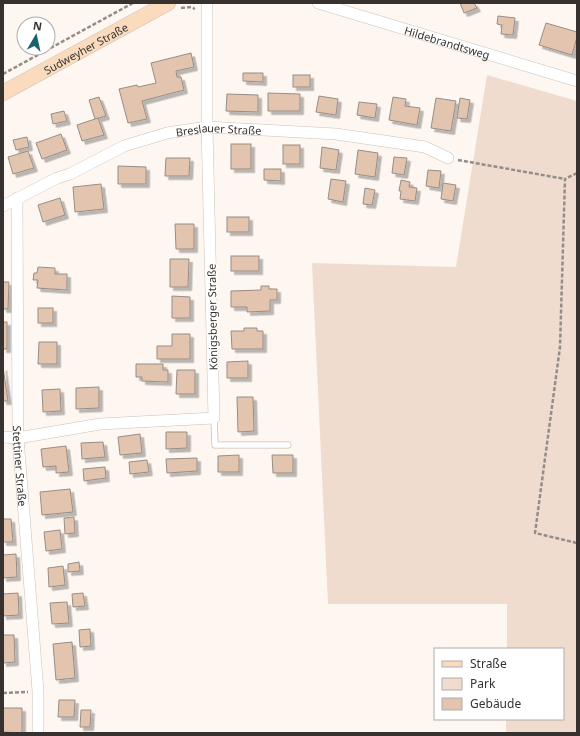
<svg xmlns="http://www.w3.org/2000/svg" width="580" height="736" font-family="'Noto Sans',sans-serif">
<defs>
<filter id="shadow"><feDropShadow dx="3.5" dy="3.5" stdDeviation="0" flood-color="#0004"/></filter>
</defs>
<rect width="100%" height="100%" fill="#fef7f1"/>
<!-- green -->
<path fill="#efdcce" d="M487,75L577,101V733H506V719H563V649H507V604H328L312,263L456,267Z"/>
<!-- building -->
<g fill="#e2c4af" stroke="#988d85" filter="url(#shadow)">
<path d="M460,3H474L477,8L464,13Z"/>
<path d="M498,16L515,18L513,35L501,34L502,25L497,24Z"/>
<path d="M546,23L577,32V37L572,55L539,45Z"/>
<path d="M191,53L194,67L176,71L177,77H181L184,90L142,101L147,119L128,123L119,89L137,85L138,87L156,83L151,63Z"/>
<path d="M243,73H263V82L243,81Z"/>
<rect x="293" y="75" width="17" height="12"/>
<path d="M268,93L300,94V111H268Z"/>
<path d="M227,94L258,95V112L226,111Z"/>
<path d="M319,96L338,99L336,115L316,112Z"/>
<path d="M99,97L106,116L95,119L89,100Z"/>
<path d="M393,97L406,99L405,106L420,108L417,125L389,120Z"/>
<path d="M436,98L456,101L451,131L431,128Z"/>
<path d="M460,98L470,100L467,119L457,118Z"/>
<path d="M359,102L377,104L375,118L357,115Z"/>
<path d="M64,111L67,121L53,124L51,114Z"/>
<path d="M98,118L104,135L82,141L77,125Z"/>
<path d="M61,134L67,150L42,159L36,143Z"/>
<path d="M27,137L29,147L16,150L13,140Z"/>
<rect x="231" y="144" width="20" height="25"/>
<rect x="283" y="145" width="17" height="19"/>
<path d="M322,147L339,150L336,170L320,168Z"/>
<path d="M358,150L378,153L375,177L355,174Z"/>
<path d="M28,151L34,168L13,174L8,157Z"/>
<path d="M394,157L407,158L404,175L392,173Z"/>
<path d="M166,158H190L189,176H165Z"/>
<path d="M118,166L146,167V184H118Z"/>
<path d="M264,169H281V181L264,180Z"/>
<path d="M428,170L441,171L439,188L426,186Z"/>
<path d="M331,179L346,181L343,202L328,199Z"/>
<path d="M401,180L410,182L409,187L417,188L415,201L400,199L401,191H399Z"/>
<path d="M443,183L456,185L453,201L441,199Z"/>
<path d="M101,184L104,209L75,212L73,187Z"/>
<path d="M365,188L375,190L372,205L363,204Z"/>
<path d="M60,198L65,215L43,222L38,205Z"/>
<rect x="227" y="217" width="22" height="15"/>
<path d="M175,224H194V249H176Z"/>
<rect x="231" y="256" width="28" height="15"/>
<path d="M170,259H189L188,287H170Z"/>
<path d="M38,267L55,268V274H67V290L37,288L38,280H33L34,273H37Z"/>
<path d="M3,282H9L8,309H3Z"/>
<path d="M261,286H269V289H277V300H270V311L247,312V307H231V291L261,290Z"/>
<path d="M172,296L190,297V318H172Z"/>
<rect x="38" y="308" width="15" height="15"/>
<rect x="3" y="322" width="4" height="27"/>
<path d="M244,328H257V331H263V349H232L231,331H244Z"/>
<path d="M172,334H190V359H157V346H172Z"/>
<path d="M39,342H57V364H38Z"/>
<path d="M248,361V378H227V362Z"/>
<path d="M136,364H163V370H168V382L142,381V377H136Z"/>
<path d="M3,367L8,401H3Z"/>
<path d="M177,370H195V394H176Z"/>
<path d="M99,387V408L76,409V388Z"/>
<path d="M60,389L61,411L43,412L42,390Z"/>
<path d="M237,397H253L254,431L238,432Z"/>
<path d="M166,432H187V448L166,449Z"/>
<path d="M140,434L142,453L120,455L118,437Z"/>
<path d="M103,442L105,457L82,459L81,443Z"/>
<path d="M66,446L69,472L56,473V466L43,467L41,449Z"/>
<path d="M239,455V472H218V456Z"/>
<path d="M272,455H293V473H273Z"/>
<path d="M197,458V471L167,473L166,459Z"/>
<path d="M147,460L149,472L130,474L129,462Z"/>
<path d="M105,467L106,478L84,481L83,469Z"/>
<path d="M70,489L73,512L42,515L40,492Z"/>
<path d="M74,517L75,533L65,534L64,518Z"/>
<path d="M3,519H11L13,542H3Z"/>
<path d="M60,530L62,549L46,551L44,532Z"/>
<path d="M16,554L17,577L3,578V555Z"/>
<path d="M79,562L80,571L68,572V564Z"/>
<path d="M63,566L65,585L49,587L48,568Z"/>
<path d="M18,593L19,615L3,616V594Z"/>
<path d="M83,593L85,606L73,607L72,594Z"/>
<path d="M67,602L69,623L52,624L50,603Z"/>
<path d="M90,629L91,646L80,647L79,630Z"/>
<path d="M3,635H14L15,662L3,663Z"/>
<path d="M72,642L75,678L56,680L53,644Z"/>
<path d="M59,700H75L74,717H58Z"/>
<path d="M3,708H22V733L3,732Z"/>
<path d="M81,710H91L90,727H80Z"/>
</g>
<g fill="none" stroke-linecap="round" stroke-linejoin="round">
<!-- service casing -->
<g stroke="#ccc0b7" stroke-width="7">
<path id="service" d="M214,418L215,445H288"/>
</g>
<!-- minor casing -->
<g stroke="#ccc0b7" stroke-width="12">
<g id="minor">
<path id="s1" d="M318,3L577,81"/>
<path id="s2" d="M17,198L18,438L38,691V733"/>
<path id="s3" d="M3,206L57,178L70,174L124,146L167,133L207,127L336,134L425,147L448,158"/>
<path d="M3,437L18,438L100,424L214,418L207,127V3"/>
</g>
</g>
<!-- secondary casing -->
<g stroke="#ccc0b7" stroke-width="16">
<g id="secondary">
<path id="s4" d="M3,93L168,3"/>
</g>
</g>
<!-- path -->
<g stroke="#938d89" stroke-width="2.5" stroke-dasharray="4 2" stroke-linecap="butt">
<path d="M181,8L191,7L195,9"/>
<path d="M3,74L133,3"/>
<path d="M458,160L565,179"/>
<path d="M577,173L565,179L560,347L535,533L577,543"/>
<path d="M3,693L28,692"/>
</g>
<!-- service -->
<use href="#service" stroke="#fff" stroke-width="5.5"/>
<!-- minor -->
<use href="#minor" stroke="#fff" stroke-width="11"/>
<!-- secondary -->
<use href="#secondary" stroke="#fadbbe" stroke-width="15"/>
</g>
<g text-anchor="middle" dominant-baseline="central" stroke-width="3" stroke-linejoin="round" paint-order="stroke">
<!-- street labels -->
<g font-size="11" fill="#37322f" stroke="#fff">
<text stroke="none"><textPath href="#s1" startOffset="135">Hildebrandtsweg</textPath></text>
<text stroke="none"><textPath href="#s4" startOffset="94">Sudweyher Straße</textPath></text>
<text stroke="none"><textPath href="#s3" startOffset="232">Breslauer Straße</textPath></text>
<text transform="translate(212 317) rotate(-91)">Königsberger Straße</text>
<text stroke="none"><textPath href="#s2" startOffset="268">Stettiner Straße</textPath></text>
</g>
</g>
<!-- border -->
<rect width="580" height="736" fill="none" stroke="#37322f" stroke-width="8"/>
<!-- legend -->
<rect x="434" y="648" width="130" height="72" fill="#ffffff" stroke="#afadac"/>
<rect x="442" y="661" width="20" height="6" fill="#fadbbe" stroke="#afadac"/>
<text x="470" y="668" font-size="12" fill="#37322f">Straße</text>
<rect x="442" y="678" width="20" height="12" fill="#efdcce" stroke="#afadac"/>
<text x="470" y="688" font-size="12" fill="#37322f">Park</text>
<rect x="442" y="698" width="20" height="12" fill="#e2c4af" stroke="#afadac"/>
<text x="470" y="708" font-size="12" fill="#37322f">Gebäude</text>
<!-- north arrow -->
<g transform="translate(36 36) rotate(9)"><circle r="19" fill="#ffffff" stroke="#afadac"/>
<path d="M0-3L7 15L0 10L-7 15Z" fill="#18646e"/>
<text y="-6" font-size="11" font-weight="bold" text-anchor="middle" fill="#37322f">N</text>
</g>
</svg>
